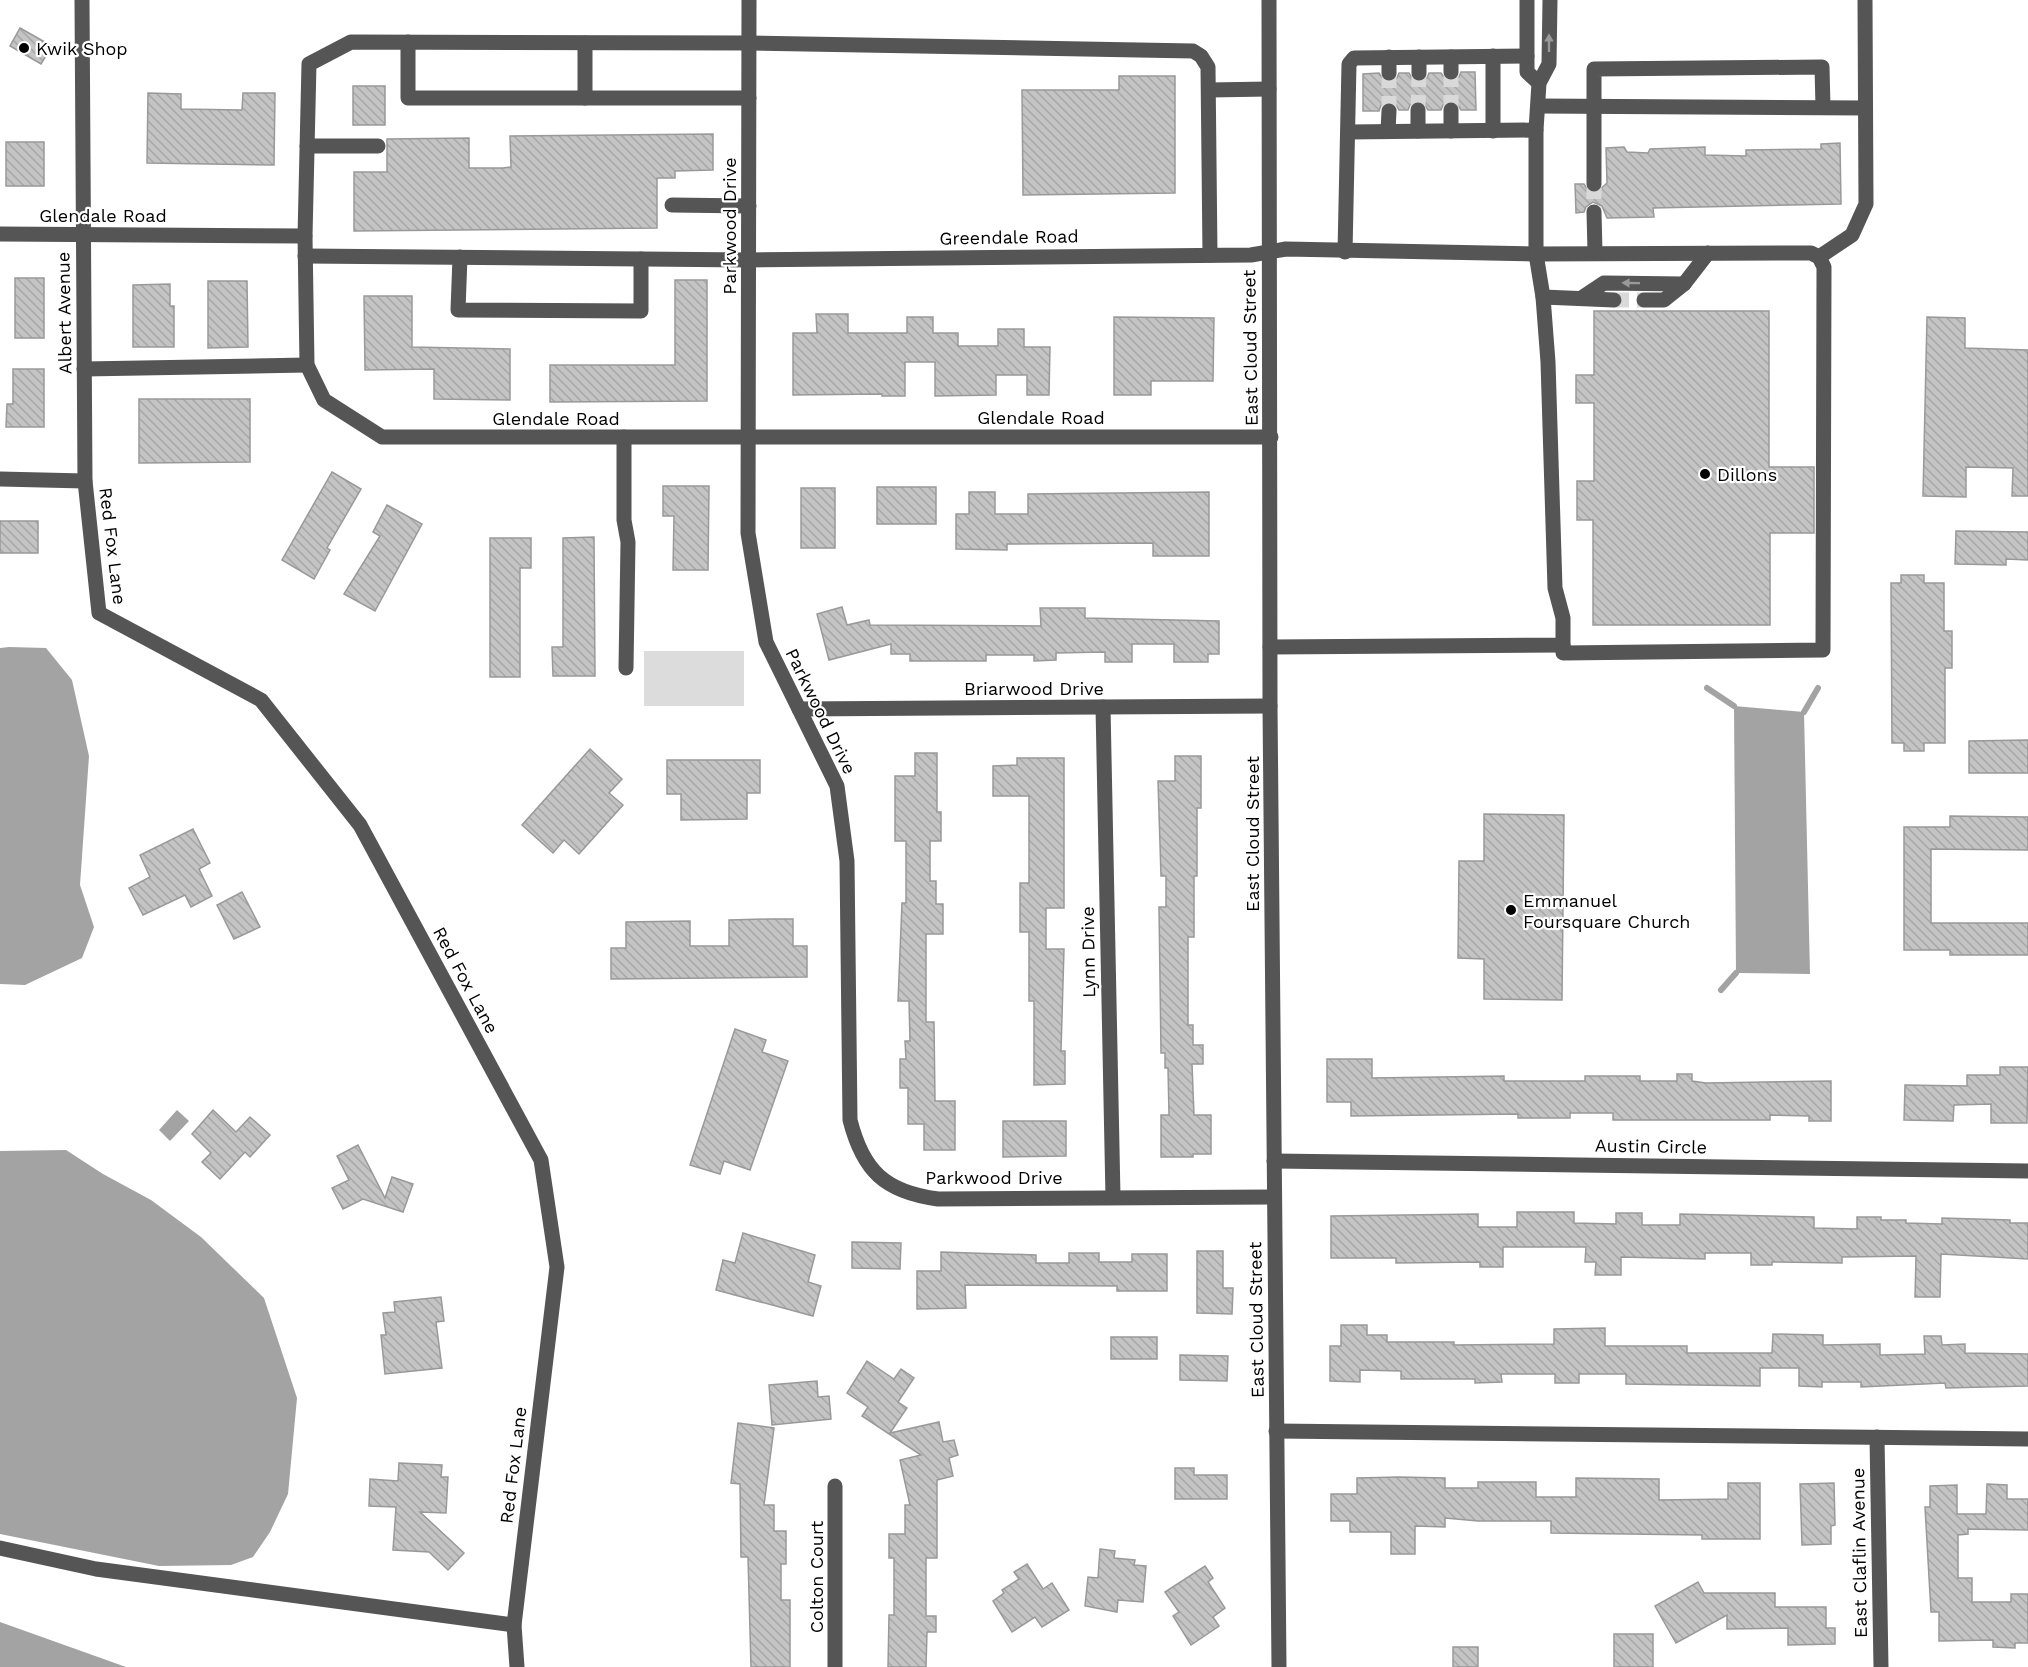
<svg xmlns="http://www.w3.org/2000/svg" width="2028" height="1667" font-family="'Work Sans',sans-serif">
<defs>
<pattern id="building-back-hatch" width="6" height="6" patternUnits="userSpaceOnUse" patternTransform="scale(1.5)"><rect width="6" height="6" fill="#c4c4c4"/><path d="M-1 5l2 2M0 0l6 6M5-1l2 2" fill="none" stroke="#a7a7a7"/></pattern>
</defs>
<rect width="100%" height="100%" fill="#fff"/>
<!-- park -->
<rect fill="#dcdcdc" x="644" y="651" width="100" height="55"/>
<!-- water -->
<g fill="#a3a3a3">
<path d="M9,647L46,648L72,680L89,756L80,885L94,927L82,958L25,985L0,984V648Z"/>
<path d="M1734,706L1804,712L1810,974L1736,973Z"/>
<path d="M177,1110L189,1121L170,1141L159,1130Z"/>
<path d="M66,1150L103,1174L151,1200L201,1237L264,1298L297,1398L288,1494L270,1532L253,1557L231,1565L159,1566L0,1534V1151Z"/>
<path d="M0,1622L126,1667H0Z"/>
</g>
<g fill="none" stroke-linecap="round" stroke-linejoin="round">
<!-- stream -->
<g stroke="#a3a3a3" stroke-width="6">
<path d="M1707,688L1734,706"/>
<path d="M1804,712L1818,688"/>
<path d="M1721,990L1736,973"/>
</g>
</g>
<!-- building -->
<g fill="url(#building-back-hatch)" stroke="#999" stroke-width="1.5">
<path d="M20,28L52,46L41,64L10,46Z"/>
<path d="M1461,72H1475L1476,110H1461L1456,102L1450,100L1443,105L1441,110H1428L1423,102L1417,100L1410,105L1408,110H1399L1395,103L1389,101L1381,105L1379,111H1363V74L1379,73L1384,81L1390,83L1397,78L1399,73H1409L1414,81L1420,83L1427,78L1429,73H1441L1446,80L1452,82L1459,77Z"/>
<path d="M1119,76H1175V193L1023,195L1022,90H1119Z"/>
<rect x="353" y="86" width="32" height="39"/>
<path d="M148,93L181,94V109L242,110L243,93H275L274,165L147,163Z"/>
<path d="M713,134V170L675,171V178H657V228L354,231V172H387V139L469,138V168H503L511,167L510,136Z"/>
<rect x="6" y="142" width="38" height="44"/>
<path d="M1840,143L1841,204L1653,208L1654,217L1607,218L1602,206L1593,202L1586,207L1584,212L1576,213L1575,184H1584L1589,192L1595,194L1607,183L1606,148L1624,147L1627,152L1648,153L1650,149L1705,147V155L1746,156V150L1821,149V144Z"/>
<rect x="15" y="278" width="29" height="60"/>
<path d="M675,280H707V401L550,402V365H675Z"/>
<path d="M208,281H247L248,347L208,348Z"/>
<path d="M170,284V306H174V347H133V285Z"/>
<path d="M364,296H412V347L510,349V400L434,399V369L365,370Z"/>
<path d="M1594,311H1769V467H1814V533H1770V625H1593V520H1577V481H1594V403H1576V375H1594Z"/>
<path d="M816,314H848V333H907V317H933V333H958V346H998V329H1024V347H1050L1049,395H1027V375H996V395L935,396V362H905V396H882V394L793,395V333H817Z"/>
<path d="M1114,317L1214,318L1213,381H1151V395H1114Z"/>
<path d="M1927,317L1965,318V348L2028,350V496H2012L2013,468L1966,467V497L1923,496Z"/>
<path d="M13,369H44V427H6L7,404H13Z"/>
<path d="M139,399H250V462L139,463Z"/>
<path d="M332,472L361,489L327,548L330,550L314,579L282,560Z"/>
<path d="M663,486H709L708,570H673L674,516H663Z"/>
<rect x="877" y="487" width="59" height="37"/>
<rect x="801" y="488" width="34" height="60"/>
<path d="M969,492H995V514H1028V494L1209,492V556H1153V543L1007,544V550L956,549V514H969Z"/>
<path d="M387,505L422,524L375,611L344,594L380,536L373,532Z"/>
<rect x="0" y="521" width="38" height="32"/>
<path d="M1956,531L2028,532V560L2006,559V565L1955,564Z"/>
<path d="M594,537L595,676H553L552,647H563V538Z"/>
<path d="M490,538H531V568H520V677H490Z"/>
<path d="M1901,575H1924V583H1944V631H1952V668H1945V743H1924V751H1904V743H1892L1891,583H1901Z"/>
<path d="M842,607L847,625L869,620L870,625L1041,626L1040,608H1085V618L1219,621V654H1208V662H1174V644H1132V662H1105V652L1056,653V660L1034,661V655H986V661H910V654H891V644L829,660L817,614Z"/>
<path d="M2028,740V773H1969V741Z"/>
<path d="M590,749L622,779L609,793L623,805L579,854L564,840L553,853L522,825Z"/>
<path d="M915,753H937V812H941V841H930V881H936V904H943V934H926V1022H934L935,1101H955V1150H924V1124H908V1088H900V1059H906L905,1041H910L909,1001H898L902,903H906V841H895V776H915Z"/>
<path d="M1175,756H1201V808H1197V876H1194V937H1188V1025H1193V1045H1203V1064H1192L1194,1115H1211V1154H1193V1157H1161V1115H1169L1168,1068H1165V1053H1161L1159,907H1166V876H1161L1158,781H1175Z"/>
<path d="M1017,758H1064V908H1046V949H1064L1061,1051H1065V1084L1034,1085V1001H1029V932H1020V883H1029V796H993V766L1017,765Z"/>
<path d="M667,760H760V793H747V819L681,820V794H667Z"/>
<path d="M1484,814L1564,815L1562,1000L1484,999V959L1458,958L1459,861H1484Z"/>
<path d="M1950,816L2028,817V850L1931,849V923H2028V955H1950V950H1904V827H1950Z"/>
<path d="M193,829L210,863L199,869L212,896L191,907L185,895L143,915L129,888L150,877L140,855Z"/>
<path d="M242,892L260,927L234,939L217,905Z"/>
<path d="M768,919H793V946H807V977L611,979V948H626V922L690,921V946H729V920Z"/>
<path d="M735,1029L766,1040L762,1052L788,1061L750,1170L724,1161L720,1174L690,1165Z"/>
<path d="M1327,1059H1372V1078L1504,1076V1081H1585V1076H1640V1081H1677V1074H1692V1081L1706,1083L1831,1081V1121H1809V1116L1770,1115V1120H1613V1113H1570V1118H1518V1114L1351,1116V1102H1327Z"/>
<path d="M2000,1067H2028L2027,1123H1991V1104L1954,1105L1953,1121L1904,1120L1905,1085L1967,1086V1075H2000Z"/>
<path d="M213,1110L236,1132L250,1117L270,1135L250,1157L245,1152L220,1179L202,1162L211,1153L192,1134Z"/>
<path d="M1003,1121H1066V1156L1003,1157Z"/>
<path d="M358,1145L385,1198L392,1177L413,1184L403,1212L363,1199L343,1209L332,1188L349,1180L337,1156Z"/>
<path d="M1517,1212H1574V1223L1616,1224V1213H1642V1225H1680V1214L1814,1217V1228L1857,1229V1217H1881V1220H1906V1223L1942,1224V1218L2010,1220V1223H2028V1259L1941,1254L1940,1297H1915L1916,1256L1842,1257V1263L1772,1262V1265H1751V1253H1705V1259L1621,1257V1275H1595L1596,1262H1585L1586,1247H1503V1267H1480V1262L1396,1263V1258H1331V1216L1478,1214V1227H1517Z"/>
<path d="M743,1233L815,1255L808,1282L821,1286L813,1316L716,1290L723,1260L735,1263Z"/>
<path d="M852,1242L901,1243L900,1269L852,1268Z"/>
<path d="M1197,1251H1223V1288H1233L1232,1314L1197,1313Z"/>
<path d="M941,1252L1036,1255V1263H1069V1253H1099V1262H1132V1254H1167V1291H1117V1286L965,1285L966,1308L917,1309V1271H941Z"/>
<path d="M441,1297L444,1321L436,1322L442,1368L385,1374L381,1335H386L383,1313L395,1312L394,1302Z"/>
<path d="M1341,1325H1367V1335H1387V1342H1454V1345L1554,1344V1329L1605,1328V1346H1687V1353H1772L1773,1334L1823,1335V1345L1880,1344V1355L1925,1354L1924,1336H1941L1942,1345L1965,1344V1353L2028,1354V1386L1946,1388L1945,1383L1861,1387V1382H1822V1387L1799,1386V1368H1760V1386L1626,1384V1374H1579V1383H1555V1374H1501L1502,1382L1475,1383V1379H1401V1371L1360,1370V1382L1330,1381V1346H1341Z"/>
<rect x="1111" y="1337" width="46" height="22"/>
<path d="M1180,1355L1228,1356L1227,1381L1180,1380Z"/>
<path d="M867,1361L894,1379L901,1369L914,1378L898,1402L907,1408L890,1433L939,1422L943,1442L954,1440L958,1455L949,1458L953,1476L937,1480V1558H926V1616H936V1632H927L926,1667H888L889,1615H894V1558H889V1534H905V1505H910L900,1460L921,1455L862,1416L868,1407L847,1393Z"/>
<path d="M817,1381L818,1397L829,1396L831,1419L772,1425L769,1385Z"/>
<path d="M738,1423L774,1428L764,1505H774V1531H786V1564H781V1600H790V1667H751L748,1557H741L740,1484L731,1483Z"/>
<path d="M399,1463L442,1465L441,1477H448L446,1513L420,1512L464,1553L448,1570L429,1552L393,1550L396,1507L369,1506L370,1479L398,1481Z"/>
<path d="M1175,1468H1194V1475H1227V1499H1175Z"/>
<path d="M1399,1477L1445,1478V1488H1478V1482H1536V1497H1576V1478L1659,1479V1500L1728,1499V1483H1760V1539H1702V1535L1551,1533V1521H1478L1445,1518V1527L1415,1526V1554H1391V1532H1350V1521H1331V1494H1357V1478Z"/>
<path d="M1834,1483L1835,1525L1831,1526V1544L1802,1545L1800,1484Z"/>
<path d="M1987,1484L2007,1485V1499H2028V1530L1968,1529V1534L1958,1535V1578H1972V1602H2011V1594H2028V1643H2015V1648L1993,1647V1640L1939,1641V1612H1931L1925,1507H1930V1486L1957,1485V1514H1986Z"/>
<path d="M1100,1549L1115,1551L1114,1558L1135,1560L1134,1565L1146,1566L1143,1602L1118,1600L1117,1612L1085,1606L1088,1577L1098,1578Z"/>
<path d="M1027,1564L1043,1589L1052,1583L1069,1610L1042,1627L1035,1617L1012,1632L993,1601L1004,1593L1002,1590L1019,1579L1014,1572Z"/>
<path d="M1205,1566L1213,1578L1208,1582L1225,1608L1213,1617L1219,1626L1191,1645L1173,1616L1179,1612L1165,1592Z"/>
<path d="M1698,1582L1704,1593H1775V1607H1826V1628H1835V1644L1788,1645V1628L1727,1629V1615L1676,1643L1655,1606Z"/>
<rect x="1614" y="1634" width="39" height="33"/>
<rect x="1453" y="1647" width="25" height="20"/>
</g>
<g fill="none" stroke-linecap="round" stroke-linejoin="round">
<!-- minor-tunnel -->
<g stroke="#d9d9d9" stroke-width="15" stroke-dasharray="15 8" stroke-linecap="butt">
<path d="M1451,72V110"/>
<path d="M1418,110L1419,73"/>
<path d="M1389,111V73"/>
<path d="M1594,184V212"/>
<path d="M1614,300H1644"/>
</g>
<!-- minor -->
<g stroke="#555" stroke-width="15">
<path d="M82,0L85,481L99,613L261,700L360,825L541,1160L557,1267L514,1625L517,1667"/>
<path d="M749,0L748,533L766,642L837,786L847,861L850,1120C863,1171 885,1192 938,1199L1274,1197"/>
<path d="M1269,0L1270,706L1279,1667"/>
<path d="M1527,0V72L1539,83"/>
<path d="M408,42V98H749"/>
<path d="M585,43V98"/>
<path d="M1389,57V73"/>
<path d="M1451,57V72"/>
<path d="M1419,73V57"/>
<path d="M1209,90L1269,89"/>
<path d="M1538,106L1865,108"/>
<path d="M1451,110V131"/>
<path d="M1388,131L1389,111"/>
<path d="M1418,131V110"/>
<path d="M1493,131V56"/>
<path d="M1349,132L1536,130"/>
<path d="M307,146H378"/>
<path d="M1594,184V69L1822,67L1823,107"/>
<path d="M672,205L749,206"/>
<path d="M1594,212L1595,252"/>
<path d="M0,234L305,236"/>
<path d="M1345,252L1349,64L1354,58L1527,56"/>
<path d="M1210,255L1208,67L1201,56L1193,51L749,43L351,42L309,64L305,236L307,365L324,400L382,437H1271"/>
<path d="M305,256L749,260L1251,255L1286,249L1536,254L1811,253L1819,257L1824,267L1823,650L1563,653V645"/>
<path d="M460,257L458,310L641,311V259"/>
<path d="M1819,257L1852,235L1866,204L1865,0"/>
<path d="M1543,297L1614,300"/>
<path d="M1583,297L1604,283L1684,284"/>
<path d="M1644,300H1664L1684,284L1708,253"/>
<path d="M84,369L307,365"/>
<path d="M624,437V520L628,542L626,668"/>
<path d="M0,479L85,481"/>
<path d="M1270,647L1563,645V618L1555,588L1548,362L1543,297L1536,254V130L1539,83L1549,64L1550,0"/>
<path d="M1103,707L1113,1197"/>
<path d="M799,709L1270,706"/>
<path d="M1274,1161L2028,1171"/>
<path d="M1276,1431L2028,1439"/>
<path d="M1877,1437L1881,1667"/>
<path d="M835,1486V1667"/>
<path d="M0,1548L96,1569L514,1625"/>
</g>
</g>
<!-- one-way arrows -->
<defs><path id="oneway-solid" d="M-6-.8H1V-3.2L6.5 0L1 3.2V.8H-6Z" transform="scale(1.5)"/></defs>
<g fill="#999">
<use href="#oneway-solid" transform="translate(1549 43) rotate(-90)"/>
<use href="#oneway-solid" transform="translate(1631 283) rotate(-179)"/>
</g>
<!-- markers -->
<g fill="#000" stroke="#fff" stroke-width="2">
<circle cx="24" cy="48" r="6"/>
<circle cx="1705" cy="474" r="6"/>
<circle cx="1511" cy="910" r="6"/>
</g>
<g text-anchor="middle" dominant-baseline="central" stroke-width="4.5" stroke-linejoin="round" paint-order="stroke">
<!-- poi labels -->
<g font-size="18" fill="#000" stroke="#fff" text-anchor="start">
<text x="36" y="48">Kwik Shop</text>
<text x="1717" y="474">Dillons</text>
<text x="1523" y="900">Emmanuel<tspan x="1523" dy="21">Foursquare Church</tspan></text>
</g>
<!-- street labels -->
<g font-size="18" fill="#000" stroke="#fff">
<text x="103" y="215">Glendale Road</text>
<text transform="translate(729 226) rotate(-90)">Parkwood Drive</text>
<text transform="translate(1009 237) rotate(-1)">Greendale Road</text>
<text transform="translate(64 313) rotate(-91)">Albert Avenue</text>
<text transform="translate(1250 348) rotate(-91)">East Cloud Street</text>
<text x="1041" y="417">Glendale Road</text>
<text x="556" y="418">Glendale Road</text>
<text transform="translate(113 546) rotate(83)">Red Fox Lane</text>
<text x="1034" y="688">Briarwood Drive</text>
<text transform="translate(821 711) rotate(64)">Parkwood Drive</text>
<text transform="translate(1252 834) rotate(-90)">East Cloud Street</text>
<text transform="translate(1088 952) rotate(-91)">Lynn Drive</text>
<text transform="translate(466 980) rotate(62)">Red Fox Lane</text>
<text transform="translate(1651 1146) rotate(1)">Austin Circle</text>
<text x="994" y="1177">Parkwood Drive</text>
<text transform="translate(1256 1320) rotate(-91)">East Cloud Street</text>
<text transform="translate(513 1465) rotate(-83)">Red Fox Lane</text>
<text transform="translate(1859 1553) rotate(-91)">East Claflin Avenue</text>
<text transform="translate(816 1577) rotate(-90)">Colton Court</text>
</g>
</g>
</svg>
